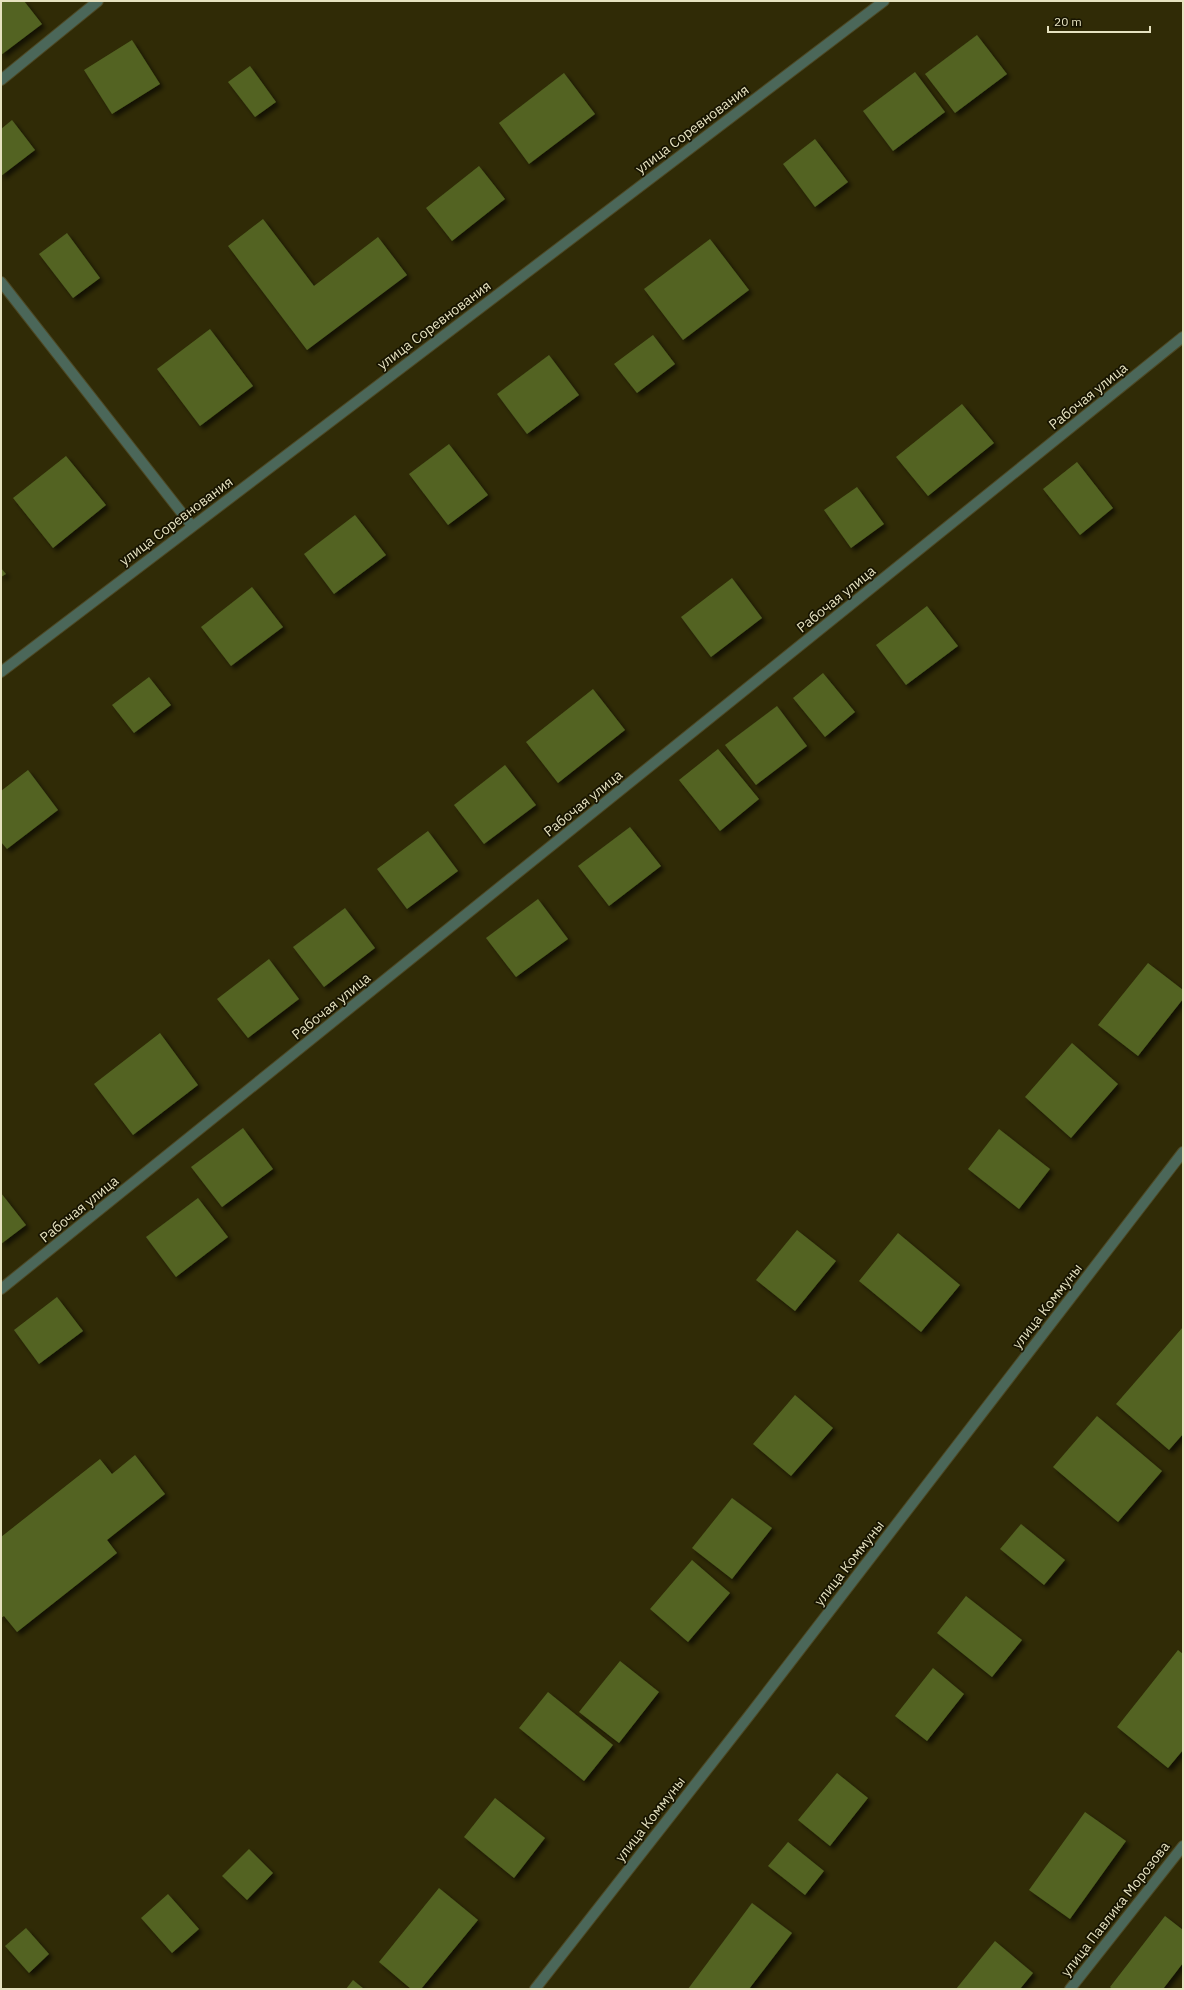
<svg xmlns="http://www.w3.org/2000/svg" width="1184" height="1990" font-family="'IBM Plex Sans',sans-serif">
<defs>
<filter id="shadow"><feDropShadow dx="3.5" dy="3.5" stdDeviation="2" flood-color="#0009"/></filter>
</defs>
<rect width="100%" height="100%" fill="#302b06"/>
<!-- building -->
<g fill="#526323" filter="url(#shadow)">
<path d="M1,1H24L42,24L1,55Z"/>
<path d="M977,35L1007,74L955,113L925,74Z"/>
<path d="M132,40L160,84L112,114L84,70Z"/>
<path d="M250,66L276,102L255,117L228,82Z"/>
<path d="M915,72L945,112L893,151L863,111Z"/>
<path d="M564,73L595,114L529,164L499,123Z"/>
<path d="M12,120L35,150L1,176V129Z"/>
<path d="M815,139L848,182L815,207L783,164Z"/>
<path d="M479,166L505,199L452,241L426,208Z"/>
<path d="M263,219L314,286L378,237L407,275L307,350L228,246Z"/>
<path d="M67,233L100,278L73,298L39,254Z"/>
<path d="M710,239L749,290L683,340L644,289Z"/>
<path d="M210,329L253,386L200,426L157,369Z"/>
<path d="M653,335L675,364L637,393L614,364Z"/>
<path d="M549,355L579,395L527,434L497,394Z"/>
<path d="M962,404L994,443L928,496L896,457Z"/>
<path d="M449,444L488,495L448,525L409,474Z"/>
<path d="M66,456L106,505L53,548L13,498Z"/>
<path d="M1077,462L1113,508L1080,535L1043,489Z"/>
<path d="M857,487L884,524L851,548L824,510Z"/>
<path d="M355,515L386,555L334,594L304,554Z"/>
<path d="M1,568L6,574L1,577Z"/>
<path d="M732,578L762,618L711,657L681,617Z"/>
<path d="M252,587L283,627L231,666L201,627Z"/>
<path d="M927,606L958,646L906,685L876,645Z"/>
<path d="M823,673L855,712L825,737L793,698Z"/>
<path d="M149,677L171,705L134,733L112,705Z"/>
<path d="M593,689L625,730L558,783L526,742Z"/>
<path d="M777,706L807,746L756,785L725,745Z"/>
<path d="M718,749L759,799L720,831L679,780Z"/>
<path d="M505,765L536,805L484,844L454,805Z"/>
<path d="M28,770L58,810L7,849L1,842V791Z"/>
<path d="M630,827L661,866L609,906L578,866Z"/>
<path d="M428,831L458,871L407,909L377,869Z"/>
<path d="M538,899L568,939L516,977L486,938Z"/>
<path d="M345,908L375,948L324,987L293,947Z"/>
<path d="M269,959L299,999L248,1038L217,999Z"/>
<path d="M1148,963L1183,990V999L1138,1056L1098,1025Z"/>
<path d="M160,1033L198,1085L133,1135L94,1084Z"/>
<path d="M1072,1043L1118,1084L1071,1138L1025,1097Z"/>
<path d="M243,1128L273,1169L222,1207L191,1167Z"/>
<path d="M999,1129L1050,1169L1019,1209L968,1169Z"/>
<path d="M1,1193L26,1225L1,1244Z"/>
<path d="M198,1198L228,1237L176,1277L146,1237Z"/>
<path d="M797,1230L836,1261L795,1311L756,1280Z"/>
<path d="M898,1233L960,1285L921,1332L859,1281Z"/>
<path d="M57,1297L83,1331L39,1364L14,1330Z"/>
<path d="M1183,1327V1434L1169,1450L1116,1404Z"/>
<path d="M795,1395L833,1428L791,1476L753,1444Z"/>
<path d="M1097,1416L1162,1471L1118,1522L1053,1467Z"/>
<path d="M135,1455L165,1494L107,1540L117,1553L17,1632L4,1616L1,1618V1537L100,1459L112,1474Z"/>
<path d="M732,1498L772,1528L732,1579L692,1548Z"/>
<path d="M1021,1524L1065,1560L1044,1585L1000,1549Z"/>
<path d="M692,1560L730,1593L688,1642L650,1609Z"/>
<path d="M966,1596L1022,1640L992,1677L937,1633Z"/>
<path d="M1178,1650L1183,1654V1750L1168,1768L1117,1727Z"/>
<path d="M620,1661L659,1692L619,1743L579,1712Z"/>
<path d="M933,1668L964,1694L927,1741L895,1716Z"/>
<path d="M548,1692L613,1745L584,1781L519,1728Z"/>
<path d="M837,1773L868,1798L830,1846L798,1820Z"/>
<path d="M495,1798L545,1838L514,1878L464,1837Z"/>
<path d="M1085,1812L1126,1841L1070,1919L1029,1890Z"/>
<path d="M788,1842L824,1871L805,1895L768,1866Z"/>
<path d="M249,1849L273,1873L247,1900L222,1876Z"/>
<path d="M439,1888L478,1920L421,1989H411L379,1962Z"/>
<path d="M168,1894L199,1929L172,1953L141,1918Z"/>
<path d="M752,1903L792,1933L749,1989H688Z"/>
<path d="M1165,1916L1183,1930V1963L1163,1989H1112L1110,1987Z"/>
<path d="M26,1928L49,1954L29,1973L5,1946Z"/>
<path d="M995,1941L1033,1973L1020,1989H956Z"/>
<path d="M353,1980L364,1989H346Z"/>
</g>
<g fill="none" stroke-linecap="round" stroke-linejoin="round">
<!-- minor casing -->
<g stroke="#4d4824" stroke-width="12">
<g id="minor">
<path d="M1,80L98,1"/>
<path d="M1,282L192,526"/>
<path d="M1,672L884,1"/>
<path d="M1,1289L1183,337"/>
<path d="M535,1989L748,1717L1183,1152"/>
<path d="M1070,1989L1183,1846"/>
</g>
</g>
<!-- minor -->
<use href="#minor" stroke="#4b6759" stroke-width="10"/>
</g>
<g text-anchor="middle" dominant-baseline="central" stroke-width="3.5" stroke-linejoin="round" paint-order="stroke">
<!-- street labels -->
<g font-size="14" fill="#e6e2c0" stroke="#171400">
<text transform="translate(692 129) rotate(-37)">улица Соревнования</text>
<text transform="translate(434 325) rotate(-37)">улица Соревнования</text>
<text transform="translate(1088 396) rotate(-39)">Рабочая улица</text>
<text transform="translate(176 521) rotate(-37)">улица Соревнования</text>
<text transform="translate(836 599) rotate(-39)">Рабочая улица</text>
<text transform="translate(583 803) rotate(-39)">Рабочая улица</text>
<text transform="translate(331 1006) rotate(-39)">Рабочая улица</text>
<text transform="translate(79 1209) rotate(-39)">Рабочая улица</text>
<text transform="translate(1047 1306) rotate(-52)">улица Коммуны</text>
<text transform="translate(849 1563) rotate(-52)">улица Коммуны</text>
<text transform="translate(650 1819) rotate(-52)">улица Коммуны</text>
<text transform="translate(1115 1909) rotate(-52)">улица Павлика Морозова</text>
</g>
</g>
<!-- border -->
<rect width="1184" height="1990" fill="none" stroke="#e6e2c0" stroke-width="4"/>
<!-- scale -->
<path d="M1048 26v6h102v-6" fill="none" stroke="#e6e2c0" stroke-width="2"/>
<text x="1054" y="26" font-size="12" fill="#e6e2c0" stroke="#171400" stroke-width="3" paint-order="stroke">20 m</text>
</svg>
